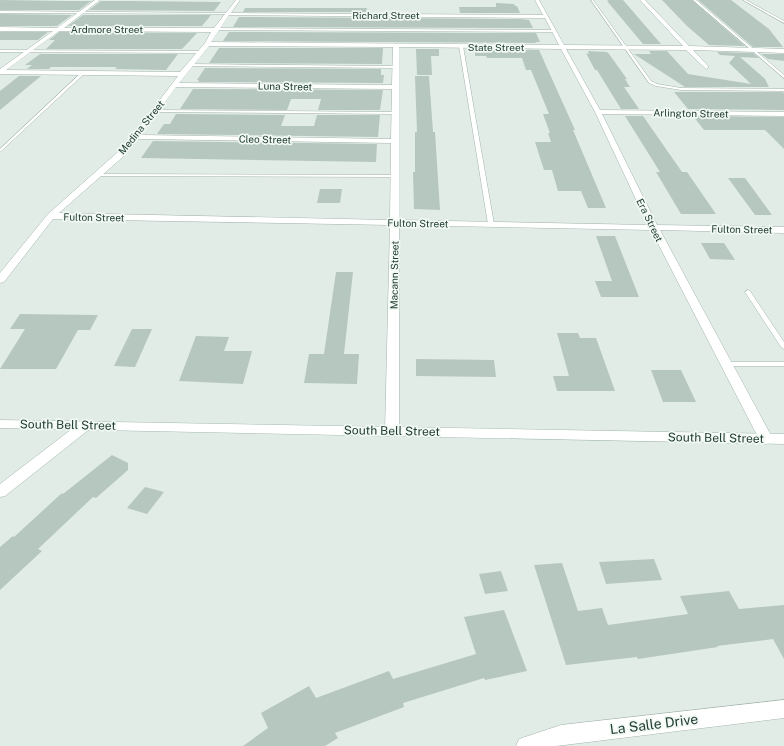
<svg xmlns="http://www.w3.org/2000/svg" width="784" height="746" font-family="'Public Sans',sans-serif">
<rect width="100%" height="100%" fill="#e1ece6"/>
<!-- building -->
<g fill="#b6c7bf">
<path d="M0,0L63,1H91L79,10H0Z"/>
<path d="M609,0H623L661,44H643L607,1Z"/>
<path d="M662,0H692L745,46L709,45L687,26Z"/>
<path d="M698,0H731L769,29L783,47H753Z"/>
<path d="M101,1H127L221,2L214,11L89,10Z"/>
<path d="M496,3L514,4L515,6H517L520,13H460L459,7H496Z"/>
<path d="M245,8H367L366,12H243Z"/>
<path d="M0,14L72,15L57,26H0Z"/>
<path d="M83,15H211L202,26H68Z"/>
<path d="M239,17L521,19L529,20L533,28L233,27Z"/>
<path d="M0,32H48L38,40H0Z"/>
<path d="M59,32L197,33L182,49H46L55,40H49Z"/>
<path d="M229,32L536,33L540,42H535L536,43L223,41Z"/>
<path d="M219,48H383L382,64L209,63Z"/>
<path d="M416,49H439V56H431L432,75H417Z"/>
<path d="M475,49L539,50L575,130H573L606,208H588L581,191H558L552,170H544L535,142H551L548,133H550L543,114H549L531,70H526L522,58H487L486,56H475Z"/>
<path d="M588,51L607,52L609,54L627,79H625L630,87H624L639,109H621L597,70H595L586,53L589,54Z"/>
<path d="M649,51H667L688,74L751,84L729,63L735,56L720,55L717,52L753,53L759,58L740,57L765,79L769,87H685L634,54H651Z"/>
<path d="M40,54H178L166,70L115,69L117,67H51L49,69H27L32,65H25Z"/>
<path d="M761,54H784V61L768,59Z"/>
<path d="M205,68L381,69V75H384L383,83L198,82L199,80H197Z"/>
<path d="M19,76H41L0,110V91Z"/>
<path d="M415,76H429L433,132H435L440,210L414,209L413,172H415V132H417Z"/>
<path d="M193,89L383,90L380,110H318L321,99H291L287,110L180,109Z"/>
<path d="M674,92H782L784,93V110L688,109Z"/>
<path d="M176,114L285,115L281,126H314L317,115H380L378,137L157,134L164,124H170Z"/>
<path d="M625,116H643L682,172H687L716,214H681L656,172H660Z"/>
<path d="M693,116L784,117V149L765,130H704Z"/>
<path d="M153,141L377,144L376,162L141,158Z"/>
<path d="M728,178H745L772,215H755Z"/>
<path d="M320,189H342L340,203H317Z"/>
<path d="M596,236H615L639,297H601L595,281H612Z"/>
<path d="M701,243H724L735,260L710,259Z"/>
<path d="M336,272H353L344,354H359L357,384L304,383L309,354H324Z"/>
<path d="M20,314L98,315L90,330H78L56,369H0L25,329H10Z"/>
<path d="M132,329H152L135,367L114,366Z"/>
<path d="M557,333H578L580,338H596L615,391H557L553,376H569Z"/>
<path d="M196,336L229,337L224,351H252L243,384L179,381Z"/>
<path d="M416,359L494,360L496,377L416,376Z"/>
<path d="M651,370H681L696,402H663Z"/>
<path d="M112,455L128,463V470L96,498L93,497L38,549L42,551L0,590V547L13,536L14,537L62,493L63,494Z"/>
<path d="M145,487L164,492L147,514L127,508Z"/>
<path d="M654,559L662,580L606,584L599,562Z"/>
<path d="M562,563L578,611L602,608L608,625L688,614L680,596L729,591L739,609L784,605V659L773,639L717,646L718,647L638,659L637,657L566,665L534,565Z"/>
<path d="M501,571L508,591L485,594L479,574Z"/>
<path d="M504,610L527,671L485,680L484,678L403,703L404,707L335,733L338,738L325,746H243L268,728L261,713L309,686L316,698L389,671L393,679L476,654L464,617Z"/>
</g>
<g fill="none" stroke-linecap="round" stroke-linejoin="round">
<!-- lane casing -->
<g stroke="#a4b4ad" stroke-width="1">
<g id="lane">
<path d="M591,0H593L651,81L657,84L681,88L784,89V91L681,90L656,86L649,83Z"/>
<path d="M693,0H696L784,75V78Z"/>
<path d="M743,0H746L784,21V23Z"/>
<path d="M0,11L228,13L229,14L0,13Z"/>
<path d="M216,28L554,30L556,31L554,32L215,30Z"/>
<path d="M461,45L463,46L494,224L491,226L488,224L459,46Z"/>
<path d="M0,50L200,51L202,52L200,53L0,52Z"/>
<path d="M188,64L396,66L398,67L396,68L189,66Z"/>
<path d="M82,72L85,73L0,152V149Z"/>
<path d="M155,110L395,112L397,113L395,114L154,112L153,111Z"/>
<path d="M96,174L395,175L397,176L395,177L98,176H96Z"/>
<path d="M748,290L750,291L784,342V349L781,347L745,292Z"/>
<path d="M724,362H784V366H726L723,364Z"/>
</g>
</g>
<!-- street casing -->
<g stroke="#a4b4ad" stroke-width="1">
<g id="street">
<path d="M95,0H100L64,28H214L236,0H240L231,13L543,15L535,0H539L564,45L683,46L640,0H645L689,46L784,49V53L693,50L708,66V68L706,69L686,50L566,49L600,110L784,112V116L602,114L657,225L784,227V233L660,230L773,439L771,442L766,444L761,442L759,439L651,230L399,225V431L397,434L392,436L387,434L385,431L390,225L53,219L4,282L0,283V273L48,214L119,151L133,135L178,76L0,74V69L53,31H0V27L57,28ZM229,15L545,18L559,45L211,42ZM59,31L211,32L205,43L180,72L6,70ZM209,46L393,47L392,85L179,83ZM399,47L561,49L595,112L648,225L399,220ZM176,87L392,89L391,139L141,135ZM138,139L391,143L390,220L59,213L125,155Z"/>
<path d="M86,421L91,422L93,425L91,428L5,496L0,497V484L81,422Z"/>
<path d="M784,700V718L556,746H516L519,739L561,725Z"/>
</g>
</g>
<!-- secondary casing -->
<g stroke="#9fb8ad" stroke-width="1">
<path id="secondary" d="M0,420L784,434V444L0,428Z"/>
</g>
<!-- lane -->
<use href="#lane" fill="#fff" fill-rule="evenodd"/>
<!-- street -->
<use href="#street" fill="#fff" fill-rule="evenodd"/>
<!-- secondary -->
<use href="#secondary" fill="#fff" fill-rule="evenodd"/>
</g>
<g text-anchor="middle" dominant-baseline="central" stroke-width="3.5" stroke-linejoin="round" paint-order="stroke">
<!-- far-street labels -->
<g font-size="10" fill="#213e33" stroke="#f2f9f4">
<text x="386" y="15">Richard Street</text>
<text x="107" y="29">Ardmore Street</text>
<text x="496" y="47">State Street</text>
<text transform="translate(285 86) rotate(1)">Luna Street</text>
<text transform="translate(691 113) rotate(1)">Arlington Street</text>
<text transform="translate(141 127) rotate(-51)">Medina Street</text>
<text transform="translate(265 139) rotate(1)">Cleo Street</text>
<text transform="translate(94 217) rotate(1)">Fulton Street</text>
<text transform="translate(650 220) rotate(64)">Era Street</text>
<text transform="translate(418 223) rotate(1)">Fulton Street</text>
<text transform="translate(742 229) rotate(1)">Fulton Street</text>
<text transform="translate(394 275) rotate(-89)">Macann Street</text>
</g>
<!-- street labels -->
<g font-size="12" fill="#213e33" stroke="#f2f9f4">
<text transform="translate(68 425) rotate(1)">South Bell Street</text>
<text transform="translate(392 431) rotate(1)">South Bell Street</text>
<text transform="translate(716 438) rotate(1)">South Bell Street</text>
</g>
<!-- near-street labels -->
<g font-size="14" fill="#213e33" stroke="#f2f9f4">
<text transform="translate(654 724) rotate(-7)">La Salle Drive</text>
</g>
</g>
</svg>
